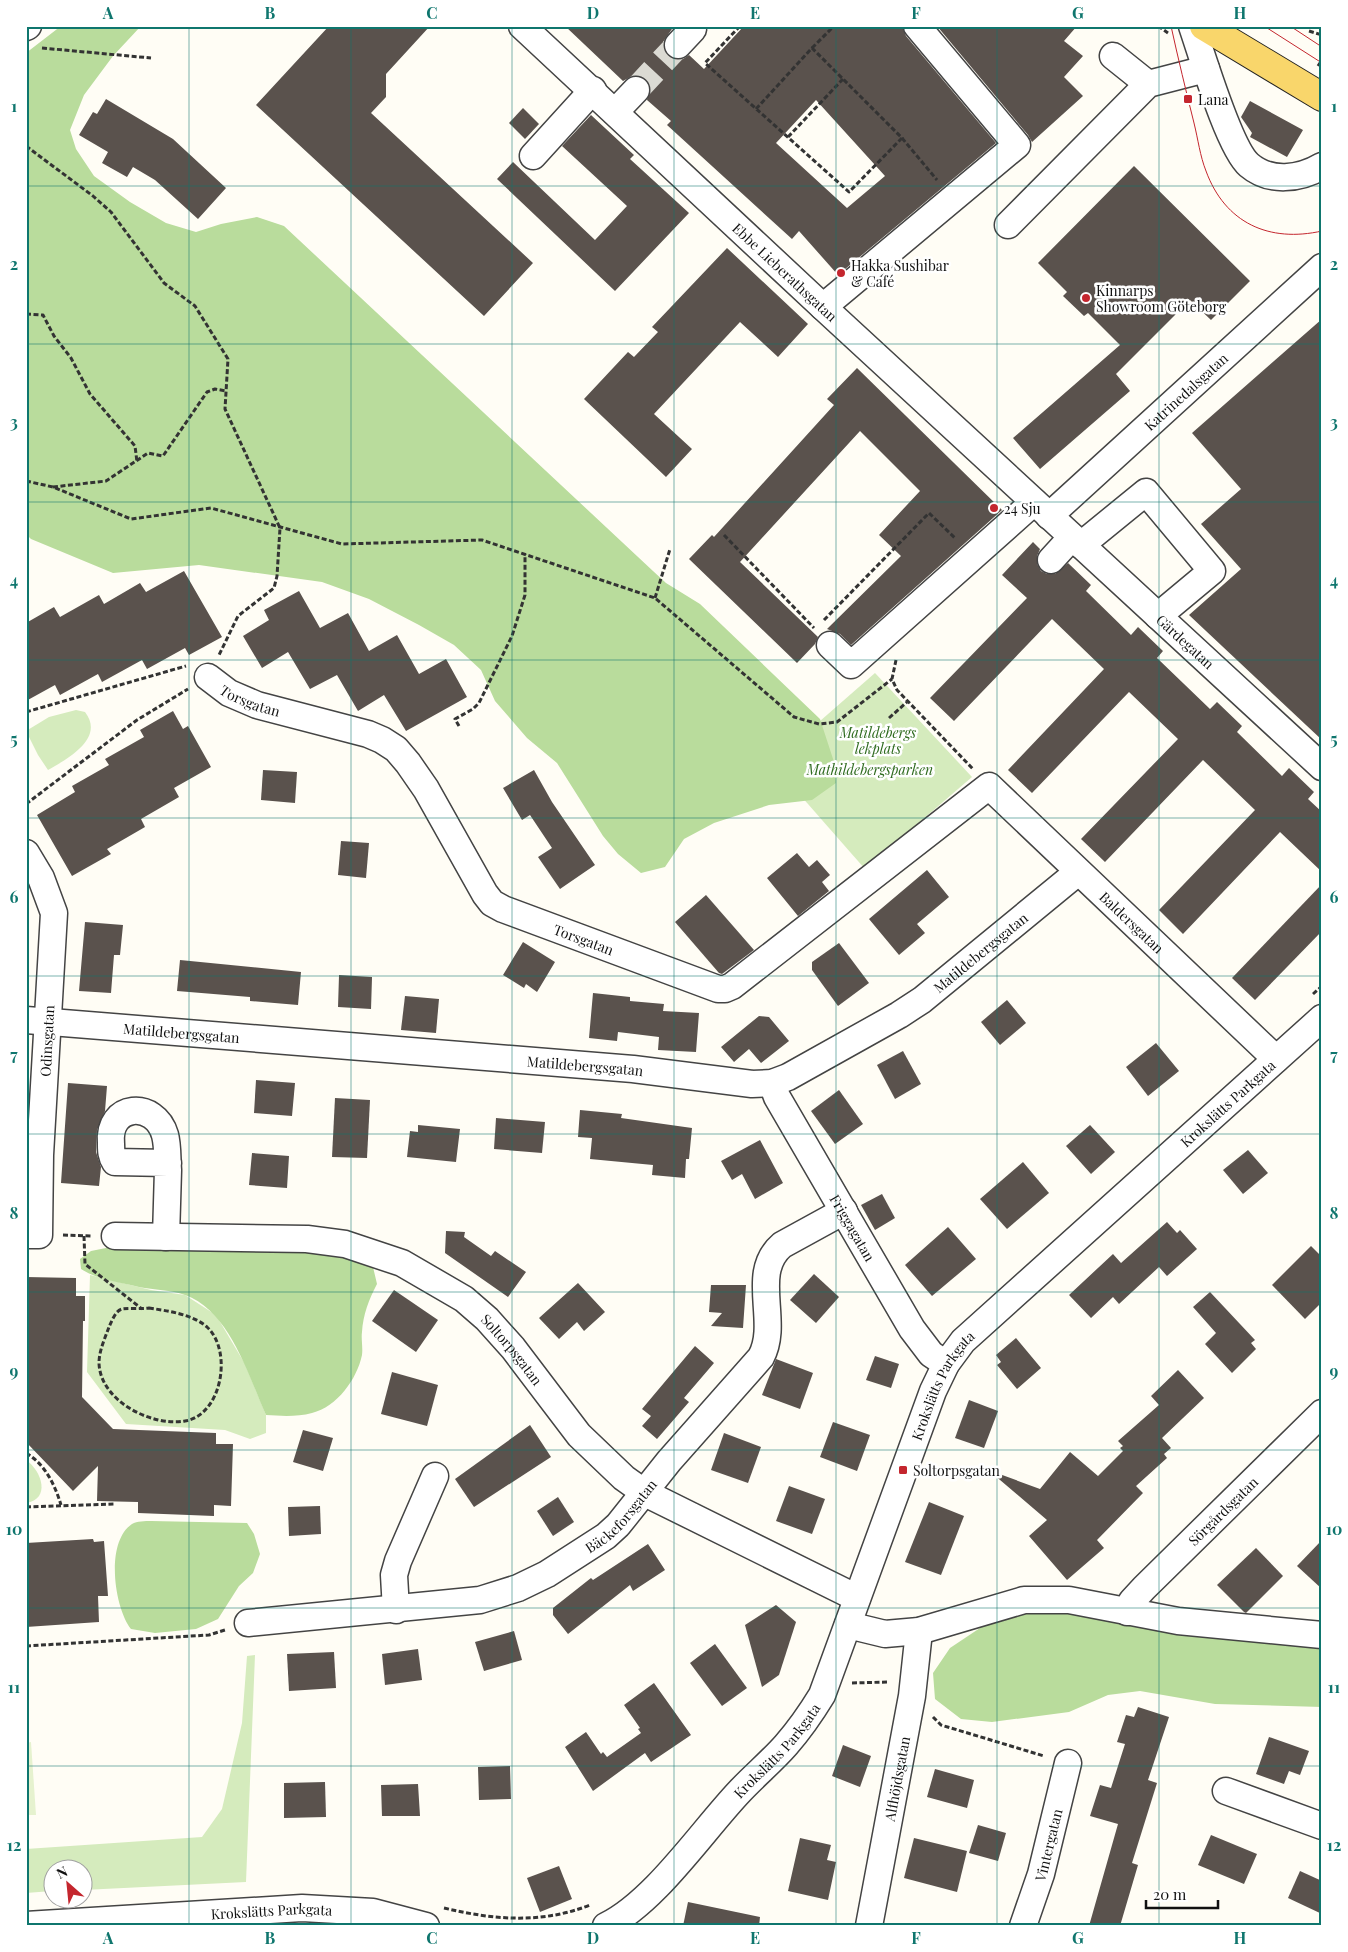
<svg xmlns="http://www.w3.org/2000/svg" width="1348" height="1952" font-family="'Playfair Display',serif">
<rect width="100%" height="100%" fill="#fffdf5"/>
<!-- green -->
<g fill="#d5ebbd">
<path d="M875,673L972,777L865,869L772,763Z"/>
<path d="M76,710L85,712C105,738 69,758 48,770L38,755L26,731L49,717Z"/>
<path d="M90,1275L151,1290L185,1295L216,1315L245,1364L266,1415V1433L250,1439L225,1430L126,1424L87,1372Z"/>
<path d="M26,1460C42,1471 51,1499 26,1503Z"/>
<path d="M255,1655L246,1882L83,1890L82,1870H52V1891L26,1893V1849L202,1837L222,1809L242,1723L247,1656Z"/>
</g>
<!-- forest -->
<g fill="#b9dc9c">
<path d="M61,26H141L113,56L84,95L70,130L76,149L94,176L130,202L166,223L196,232L221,224L257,217L284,226L653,571L666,583L700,604L820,719L835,765L836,783L812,800L769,805L714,823L684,839L665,867L641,873L618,854L603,836L557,763L527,738L495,701L481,670L454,645L419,625L369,599L322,582L199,565L113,573L31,539L26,534V53Z"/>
<path d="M111,1247L329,1251L373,1267L377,1284C369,1299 363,1315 362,1332C361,1339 363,1347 362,1355C357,1379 337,1407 312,1413C297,1417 281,1416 266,1415C248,1375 230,1311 185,1295C171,1290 154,1290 139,1287C120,1282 98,1280 81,1269L80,1259L91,1251Z"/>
<path d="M151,1521L247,1523L254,1534L260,1554L253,1573L239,1586L218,1619L196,1629L155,1633L131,1629C114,1607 105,1542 132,1524C137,1521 145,1521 151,1521Z"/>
<path d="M1047,1612L1076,1613L1322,1647V1707L1215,1704L1140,1691L1108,1695L1069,1712L992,1722L961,1719L935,1699L933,1673L950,1648L983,1626L1011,1615Z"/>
</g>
<!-- pitch -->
<path fill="#e6f2cf" d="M31,1742L36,1815H26V1743Z"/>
<!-- building -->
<g fill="#5a524d" fill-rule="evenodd">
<path d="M329,26H430L386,74V97L371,113L533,263L484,316L256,105Z"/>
<path d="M565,26H674L663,42L664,49L667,56L675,60L683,59L689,55L704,69L744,26H902L906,36L996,143L838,275L799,231L792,239L667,125L671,121L647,100L650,86L646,79L640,76H632L623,81ZM816,100L885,176L847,208L776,143Z"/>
<path d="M937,26H1077L1064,41L1083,56L1064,77L1083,96L1032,142L1028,135Z"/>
<path d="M106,99L173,139L226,188L198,219L155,180L133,167L127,177L102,163L108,152L79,135L93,112L97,114Z"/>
<path d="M1250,101L1303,130L1287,157L1250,137L1252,133L1241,117Z"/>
<path d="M523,108L539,124L525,139L509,123Z"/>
<path d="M591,115L634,155L630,159L689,213L615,291L497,179L513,162L595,240L627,206L562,146Z"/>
<path d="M1134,166L1250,281L1211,320L1190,300L1116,374L1130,391L1040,469L1013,438L1120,345L1088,313L1084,316L1063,296L1067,292L1038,263Z"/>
<path d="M727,248L808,324L778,357L740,322L654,414L692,449L666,477L584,399L628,352L634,357L658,332L652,327Z"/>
<path d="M1322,319V740L1189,615L1241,569L1201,524L1241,489L1192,433Z"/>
<path d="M857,368L1002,510L851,645L840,634L827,629L901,556L879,535L920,491L860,431L740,562L818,637L815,644L797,663L689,559L712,535L714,537L834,405L827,399Z"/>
<path d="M1033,542L1040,549L1037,556V564L1041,571L1047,574H1055L1068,563L1091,585L1086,591L1131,635L1138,627L1163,651L1157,658L1210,709L1217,702L1242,726L1237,732L1282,776L1289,768L1314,792L1308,799L1322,812V872L1280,832L1183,934L1159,910L1255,810L1203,760L1105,862L1081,839L1178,739L1129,692L1032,793L1008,770L1104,669L1052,619L954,721L930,698L1027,598L1002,575Z"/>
<path d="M184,571L222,637L189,655L185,648L147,669L142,660L102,682L98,674L60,695L55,685L26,701V623L54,607L60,617L99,595L104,604L140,583L146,592Z"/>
<path d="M299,591L320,628L348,613L369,651L397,635L419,674L446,659L467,697L406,731L384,695L358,711L337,675L310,689L288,652L262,668L243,636L269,620L264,610Z"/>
<path d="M173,711L183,729L188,726L211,767L174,788L179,797L141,819L145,827L107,849L111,854L72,876L37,815L75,792L72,786L109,765L105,759L144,737L140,730Z"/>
<path d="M263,770L297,772L295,803L261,800Z"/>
<path d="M534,770L552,802L595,865L560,889L538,857L552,848L530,815L522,820L503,788Z"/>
<path d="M341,841L369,843L366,878L338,875Z"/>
<path d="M797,853L809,867L817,860L830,875L822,882L829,891L798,916L767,878Z"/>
<path d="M927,870L949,897L917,924L925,933L899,955L869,919Z"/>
<path d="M1322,884V931L1255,1000L1232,978Z"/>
<path d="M706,895L754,950L722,974L719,973L675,922Z"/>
<path d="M85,922L123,925L120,955H114L111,993L79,991Z"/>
<path d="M523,942L555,962L537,992L526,984L524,988L503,975Z"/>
<path d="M839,943L869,983L838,1006L812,970V962Z"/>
<path d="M180,960L301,972L298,1005L250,1001V997L177,991Z"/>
<path d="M339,975L372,977L371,1009L338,1007Z"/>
<path d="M593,993L630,997V1001L664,1004L663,1011L699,1013L696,1052L658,1050L659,1037L618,1032L617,1041L589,1038Z"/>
<path d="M405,996L439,999L436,1033L401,1030Z"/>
<path d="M1007,1000L1026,1023L1000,1045L981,1022Z"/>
<path d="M759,1016L769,1017L789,1041L761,1063L749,1049L734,1062L721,1047Z"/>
<path d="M1156,1043L1179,1071L1148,1096L1126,1067Z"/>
<path d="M903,1051L921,1084L895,1099L877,1065Z"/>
<path d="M256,1080L295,1083L292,1116L254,1113Z"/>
<path d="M68,1083L107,1086L105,1111L97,1130L96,1152L101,1167L99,1186L61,1183Z"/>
<path d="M839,1090L863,1124L835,1144L811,1111Z"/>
<path d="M335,1098L370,1100L367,1158L332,1157Z"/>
<path d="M580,1110L622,1114L621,1118L692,1128L689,1159H686L685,1178L652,1175L653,1165L590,1159L592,1138L578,1137Z"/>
<path d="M496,1118L545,1122L542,1153L494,1149Z"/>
<path d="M418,1125L460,1129L456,1162L407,1157L410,1131L418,1132Z"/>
<path d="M1090,1125L1115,1152L1091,1174L1066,1146Z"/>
<path d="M760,1140L783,1183L755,1199L742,1174L732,1180L721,1161Z"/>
<path d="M1248,1150L1268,1173L1243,1194L1223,1170Z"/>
<path d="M252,1153L289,1156L287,1188L249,1185Z"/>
<path d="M1023,1162L1049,1193L1007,1229L980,1199Z"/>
<path d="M882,1194L895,1218L875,1230L861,1205Z"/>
<path d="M1167,1222L1177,1233L1180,1230L1197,1249L1167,1276L1159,1267L1119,1304L1113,1297L1091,1318L1069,1295L1113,1254L1121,1263Z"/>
<path d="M948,1227L976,1259L932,1296L905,1265Z"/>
<path d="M446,1231L465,1232L464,1237L491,1256L495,1251L526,1272L508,1297L445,1253Z"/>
<path d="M1311,1246L1322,1257V1302L1305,1319L1272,1285Z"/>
<path d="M814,1274L839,1297L816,1323L790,1300Z"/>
<path d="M26,1277L76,1278V1296H85V1321H83L82,1397L113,1429L216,1433V1444H233L231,1506L214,1505V1516L189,1515L138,1513V1502L97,1501L98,1466L73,1491L26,1442Z"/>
<path d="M578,1283L605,1312L584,1331L577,1322L559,1339L539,1318Z"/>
<path d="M711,1285H746L743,1328L711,1326L722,1313L709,1312Z"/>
<path d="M394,1290L438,1320L416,1352L372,1321Z"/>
<path d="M1210,1292L1255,1340L1251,1343L1256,1349L1232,1373L1205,1344L1216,1333L1193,1307Z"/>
<path d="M1016,1338L1041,1368L1017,1389L997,1365L1001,1362L996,1355Z"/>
<path d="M695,1346L714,1363L684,1398L689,1402L657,1439L642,1426L651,1416L642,1409Z"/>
<path d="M875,1356L899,1364L891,1388L866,1380Z"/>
<path d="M776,1359L813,1373L800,1409L762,1395Z"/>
<path d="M1178,1370L1204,1398L1162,1438L1171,1448L1164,1454L1167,1458L1136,1486L1143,1493L1097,1540L1104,1548L1067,1580L1029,1536L1047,1520L993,1474L994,1472L1040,1489L1070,1452L1098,1476L1123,1451L1120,1448L1123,1446L1118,1441L1159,1405L1151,1396Z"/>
<path d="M392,1372L438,1385L427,1426L381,1414Z"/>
<path d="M969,1400L998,1411L984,1448L955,1438Z"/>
<path d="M833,1422L870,1435L857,1471L820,1457Z"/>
<path d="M530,1425L551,1457L474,1507L455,1479Z"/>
<path d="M303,1430L333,1438L323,1471L293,1462Z"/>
<path d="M724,1433L761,1447L748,1483L711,1470Z"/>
<path d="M789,1486L825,1499L812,1534L776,1521Z"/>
<path d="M558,1497L574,1522L553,1536L537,1511Z"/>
<path d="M929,1502L964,1516L941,1575L905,1562Z"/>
<path d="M320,1506L321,1534L289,1536L288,1507Z"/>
<path d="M93,1539L94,1542L104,1541L108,1596H98L99,1622L26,1627V1543Z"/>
<path d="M1322,1540V1589L1297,1566Z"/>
<path d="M648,1544L665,1570L633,1591L630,1585L568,1634L553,1615V1608L591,1578L593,1580Z"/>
<path d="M1256,1548L1283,1576L1246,1613L1244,1612L1217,1585Z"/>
<path d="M776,1605L796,1622L779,1675L762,1687L745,1625Z"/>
<path d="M514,1631L522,1660L484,1671L475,1642Z"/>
<path d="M715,1644L747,1688L722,1706L690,1663Z"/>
<path d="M418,1649L422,1680L385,1685L382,1654Z"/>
<path d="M334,1652L336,1688L289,1691L287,1654Z"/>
<path d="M654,1683L691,1735L651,1762L645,1753L593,1791L565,1747L586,1732L601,1754L603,1752L607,1757L641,1733L638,1729L640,1728L624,1705Z"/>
<path d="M1138,1707L1169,1717L1148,1780L1157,1783L1132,1863L1138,1865L1120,1926H1089L1118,1824L1090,1816L1100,1785L1111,1788L1125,1744L1117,1742L1126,1715L1134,1717Z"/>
<path d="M1269,1737L1309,1751L1300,1775L1289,1771L1284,1784L1256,1774Z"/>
<path d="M843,1745L871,1756L860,1787L832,1776Z"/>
<path d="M510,1766L511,1799L479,1800L478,1767Z"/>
<path d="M935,1769L974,1780L967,1808L927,1797Z"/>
<path d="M325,1782L326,1817L284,1818V1783Z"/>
<path d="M418,1784L420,1816H382L381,1785Z"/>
<path d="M978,1825L1006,1833L998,1861L969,1853Z"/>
<path d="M1211,1835L1257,1854L1244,1884L1198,1865Z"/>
<path d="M800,1838L831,1845L827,1860L836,1862L828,1900L788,1891Z"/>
<path d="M914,1838L967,1851L957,1892L904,1878Z"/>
<path d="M559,1866L572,1899L540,1912L527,1878Z"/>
<path d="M1300,1871L1322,1881V1914L1288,1898Z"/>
<path d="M688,1902L760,1917L759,1926H683Z"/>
</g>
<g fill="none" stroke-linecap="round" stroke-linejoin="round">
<!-- minor-tunnel -->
<path stroke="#dbdad3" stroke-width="26" stroke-dasharray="26 13" stroke-linecap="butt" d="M636,90L678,45"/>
<!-- minor casing -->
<g stroke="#444" stroke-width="29">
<g id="minor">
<path id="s1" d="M522,26L823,307L1322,767"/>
<path d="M1192,26C1202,55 1229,148 1249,165C1270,183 1300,179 1322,166"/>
<path d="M26,27L28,26"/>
<path d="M678,45L693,29L691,26"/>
<path d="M1113,56L1148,84"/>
<path d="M615,112L636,90"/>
<path d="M533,156L593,90"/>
<path d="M1008,225L1148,84L1206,69"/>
<path d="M823,307L1017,145L917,26"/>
<path id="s2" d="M1049,516L1322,267"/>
<path d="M1081,545L1146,492L1212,571L1158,616"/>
<path d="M1051,560L1072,537"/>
<path d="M830,645L851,665L1034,502"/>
<path id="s3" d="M208,677L229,693L257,705L368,734L382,740L396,749L408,763L426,789L485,894L492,903L503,909L718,989H725L732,986L989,786L1276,1059"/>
<path d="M26,853L41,878L54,913L40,1155L39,1235H26"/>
<path id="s4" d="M26,1020L633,1069L752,1084L772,1083L788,1077L899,1015L922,1000L1078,872"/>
<path id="s5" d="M772,1083L777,1097L912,1329L931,1354L946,1364"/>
<path id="s6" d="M115,1236L307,1239L345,1244L402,1263L464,1299L487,1319L513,1348L579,1435L624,1478L645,1493L857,1598"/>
<path d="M166,1237L168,1170C167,1159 168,1146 165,1135C155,1100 107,1103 111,1144C111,1151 111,1156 115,1162L168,1163"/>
<path d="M396,1610L394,1575L398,1561L435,1476"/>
<path id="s7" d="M1127,1612L1132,1601L1144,1588L1322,1413"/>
<path id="s8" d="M248,1623L480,1600L518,1588L547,1574L606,1536L618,1525L669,1461L761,1357C780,1322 749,1273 782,1245L844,1211"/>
<path d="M848,1625L885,1634L919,1631L1024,1600H1069L1178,1621L1322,1635"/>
<path d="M1226,1791L1322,1826"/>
<path id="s9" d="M26,1925L302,1908L373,1912L426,1926"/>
<path id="s10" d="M606,1926C655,1902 702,1831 740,1791C755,1775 772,1761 786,1745C800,1729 811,1713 822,1695L933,1391L946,1364L963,1341L1322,1018"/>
<path id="s11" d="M869,1926L912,1696L919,1631"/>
<path id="s12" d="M1023,1926L1041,1874L1068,1763"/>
</g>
</g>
<!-- major casing -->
<g stroke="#222" stroke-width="30">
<path id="major" d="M1204,26L1322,97"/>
</g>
<!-- path -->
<g stroke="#333" stroke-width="3" stroke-dasharray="5 2.5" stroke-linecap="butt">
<path d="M740,26L705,63L849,192L902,138L812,48L756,109"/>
<path d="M1158,26L1168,33"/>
<path d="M1309,31L1322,35"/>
<path d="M42,48L151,58"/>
<path d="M812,48L834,26"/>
<path d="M1318,66L1322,60"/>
<path d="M788,137L843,79"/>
<path d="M902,138L937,180"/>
<path d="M26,146L93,196L111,212L164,283L195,306L228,359L225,409L280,528L277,576L274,588L238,616L219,655"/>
<path d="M26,314L43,315L54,336L71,358L90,394L135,446L137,462"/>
<path d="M26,481L53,487L131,519L211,508L342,544L482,540L655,598L794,717L819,724L837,722L892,679"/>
<path d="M53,487L106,481L148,453L163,456L207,392L215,389L226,391"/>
<path d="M724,535L814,628"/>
<path d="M655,598L670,549"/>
<path d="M824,620L929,513L955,538"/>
<path d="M896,660L892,679L897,690L973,769"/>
<path d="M26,712L186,666"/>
<path d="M889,718L907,702"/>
<path d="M459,726L455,719L473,709L479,703L512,636L525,595V554"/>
<path d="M26,804L137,720L188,689"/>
<path d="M1313,994L1322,986"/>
<path d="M63,1235L92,1236"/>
<path d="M84,1236L85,1264L142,1309"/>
<path d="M149,1308C168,1311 192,1314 207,1327C233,1351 222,1415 185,1421C152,1427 100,1401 99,1363C99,1351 105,1338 109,1327C112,1321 115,1311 122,1309C130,1308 141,1309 149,1308Z"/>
<path d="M26,1453C45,1464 55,1485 61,1505"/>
<path d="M26,1507L115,1504"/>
<path d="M26,1646L209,1635L225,1630"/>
<path d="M852,1683L888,1682"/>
<path d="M933,1717L941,1725L1044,1756"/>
<path d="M444,1908C494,1920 542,1924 590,1905"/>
</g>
<!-- minor -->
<use href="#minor" stroke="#fff" stroke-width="26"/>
<!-- major -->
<use href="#major" stroke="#f9d66b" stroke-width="28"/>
<!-- tram -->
<g stroke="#c4262e" stroke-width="1">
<path d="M1171,26C1178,58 1186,91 1194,123C1198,139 1200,156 1206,171C1225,223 1269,243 1322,231"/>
<path d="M1264,26L1322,63"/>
<path d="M1290,26L1322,47"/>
</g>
</g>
<!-- grid -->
<path fill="none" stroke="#0f766e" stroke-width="1" stroke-opacity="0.55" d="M189,26V1926M351,26V1926M512,26V1926M674,26V1926M836,26V1926M997,26V1926M1159,26V1926M26,186H1322M26,344H1322M26,502H1322M26,660H1322M26,818H1322M26,976H1322M26,1134H1322M26,1292H1322M26,1450H1322M26,1608H1322M26,1766H1322"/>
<!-- markers -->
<g fill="#c4262e" stroke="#fff" stroke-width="2">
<rect x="1183" y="94" width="10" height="10" rx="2.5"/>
<circle cx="841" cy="273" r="5"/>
<circle cx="1086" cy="298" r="5"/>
<circle cx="994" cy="508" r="5"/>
<rect x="898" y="1465" width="10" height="10" rx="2.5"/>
</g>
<g text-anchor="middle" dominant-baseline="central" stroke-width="5" stroke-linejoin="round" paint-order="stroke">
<!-- poi labels -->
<g font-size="14" fill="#111" stroke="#fff" text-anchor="start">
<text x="1198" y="99">Lana</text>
<text x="851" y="265">Hakka Sushibar<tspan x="851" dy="16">&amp; Café</tspan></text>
<text x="1096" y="290">Kinnarps<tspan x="1096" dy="16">Showroom Göteborg</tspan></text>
<text x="1004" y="508">24 Sju</text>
<text x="913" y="1470">Soltorpsgatan</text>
</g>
<!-- street labels -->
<g font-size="14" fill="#111" stroke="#fff">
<text stroke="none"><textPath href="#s1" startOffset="360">Ebbe Lieberathsgatan</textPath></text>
<text stroke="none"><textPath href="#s2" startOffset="185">Katrinedalsgatan</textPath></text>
<text stroke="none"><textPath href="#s1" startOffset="905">Gärdegatan</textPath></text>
<text stroke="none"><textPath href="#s3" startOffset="49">Torsgatan</textPath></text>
<text stroke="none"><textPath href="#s3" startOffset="1165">Baldersgatan</textPath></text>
<text stroke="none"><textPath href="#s3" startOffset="484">Torsgatan</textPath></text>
<text stroke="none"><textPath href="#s4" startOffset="996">Matildebergsgatan</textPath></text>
<text stroke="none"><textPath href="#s4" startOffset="156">Matildebergsgatan</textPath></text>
<text transform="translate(47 1041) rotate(-87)">Odinsgatan</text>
<text stroke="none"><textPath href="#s4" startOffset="561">Matildebergsgatan</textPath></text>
<text stroke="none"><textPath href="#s10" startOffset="1056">Krokslätts Parkgata</textPath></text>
<text stroke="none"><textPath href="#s5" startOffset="166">Friggagatan</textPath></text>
<text stroke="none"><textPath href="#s6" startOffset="432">Soltorpsgatan</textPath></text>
<text stroke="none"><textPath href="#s10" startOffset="651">Krokslätts Parkgata</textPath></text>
<text stroke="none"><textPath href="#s7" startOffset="140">Sörgårdsgatan</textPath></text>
<text stroke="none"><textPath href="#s8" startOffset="400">Bäckeforsgatan</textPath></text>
<text stroke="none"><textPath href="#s10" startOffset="246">Krokslätts Parkgata</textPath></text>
<text stroke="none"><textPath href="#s11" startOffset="150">Alfhöjdsgatan</textPath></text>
<text stroke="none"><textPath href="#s12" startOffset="85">Vintergatan</textPath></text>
<text stroke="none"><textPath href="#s9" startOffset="246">Krokslätts Parkgata</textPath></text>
</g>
<!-- park labels -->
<g font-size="14" font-style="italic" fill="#2f6b1f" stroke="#fff">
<text x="878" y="732">Matildebergs<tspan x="878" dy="16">lekplats</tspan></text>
<text x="870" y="769">Mathildebergsparken</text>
</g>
</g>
<!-- border -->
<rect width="1348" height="1952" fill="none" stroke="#ffffff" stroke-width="55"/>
<!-- north arrow -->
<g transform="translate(68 1884) rotate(333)"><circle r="24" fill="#ffffff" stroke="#a0a0a0"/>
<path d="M0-4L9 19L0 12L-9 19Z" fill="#c4262e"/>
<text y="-8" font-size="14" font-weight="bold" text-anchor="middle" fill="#111111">N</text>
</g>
<!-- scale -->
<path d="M1146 1900v8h72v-8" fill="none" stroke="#111111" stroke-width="2.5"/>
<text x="1153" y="1900" font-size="15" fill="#111111" stroke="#ffffff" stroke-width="4" paint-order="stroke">20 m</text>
<rect x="28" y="28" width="1292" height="1896" fill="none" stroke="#0f766e" stroke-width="2"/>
<g font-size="16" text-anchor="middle" font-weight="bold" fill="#0f766e">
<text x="108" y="19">A</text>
<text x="270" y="19">B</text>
<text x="432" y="19">C</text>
<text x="593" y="19">D</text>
<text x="755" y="19">E</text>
<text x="916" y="19">F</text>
<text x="1078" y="19">G</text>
<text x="1240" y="19">H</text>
<text x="14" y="112">1</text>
<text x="1334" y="112">1</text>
<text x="14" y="270">2</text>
<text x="1334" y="270">2</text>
<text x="14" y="428">3</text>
<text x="1334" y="428">3</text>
<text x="14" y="586">4</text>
<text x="1334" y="586">4</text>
<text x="14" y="745">5</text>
<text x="1334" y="745">5</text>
<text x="14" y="903">6</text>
<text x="1334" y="903">6</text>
<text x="14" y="1061">7</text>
<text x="1334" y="1061">7</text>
<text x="14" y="1219">8</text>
<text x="1334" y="1219">8</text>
<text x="14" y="1377">9</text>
<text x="1334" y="1377">9</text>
<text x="14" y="1535">10</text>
<text x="1334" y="1535">10</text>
<text x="14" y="1693">11</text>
<text x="1334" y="1693">11</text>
<text x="14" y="1851">12</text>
<text x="1334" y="1851">12</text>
<text x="108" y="1944">A</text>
<text x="270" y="1944">B</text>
<text x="432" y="1944">C</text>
<text x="593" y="1944">D</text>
<text x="755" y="1944">E</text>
<text x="916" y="1944">F</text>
<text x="1078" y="1944">G</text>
<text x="1240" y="1944">H</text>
</g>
</svg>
